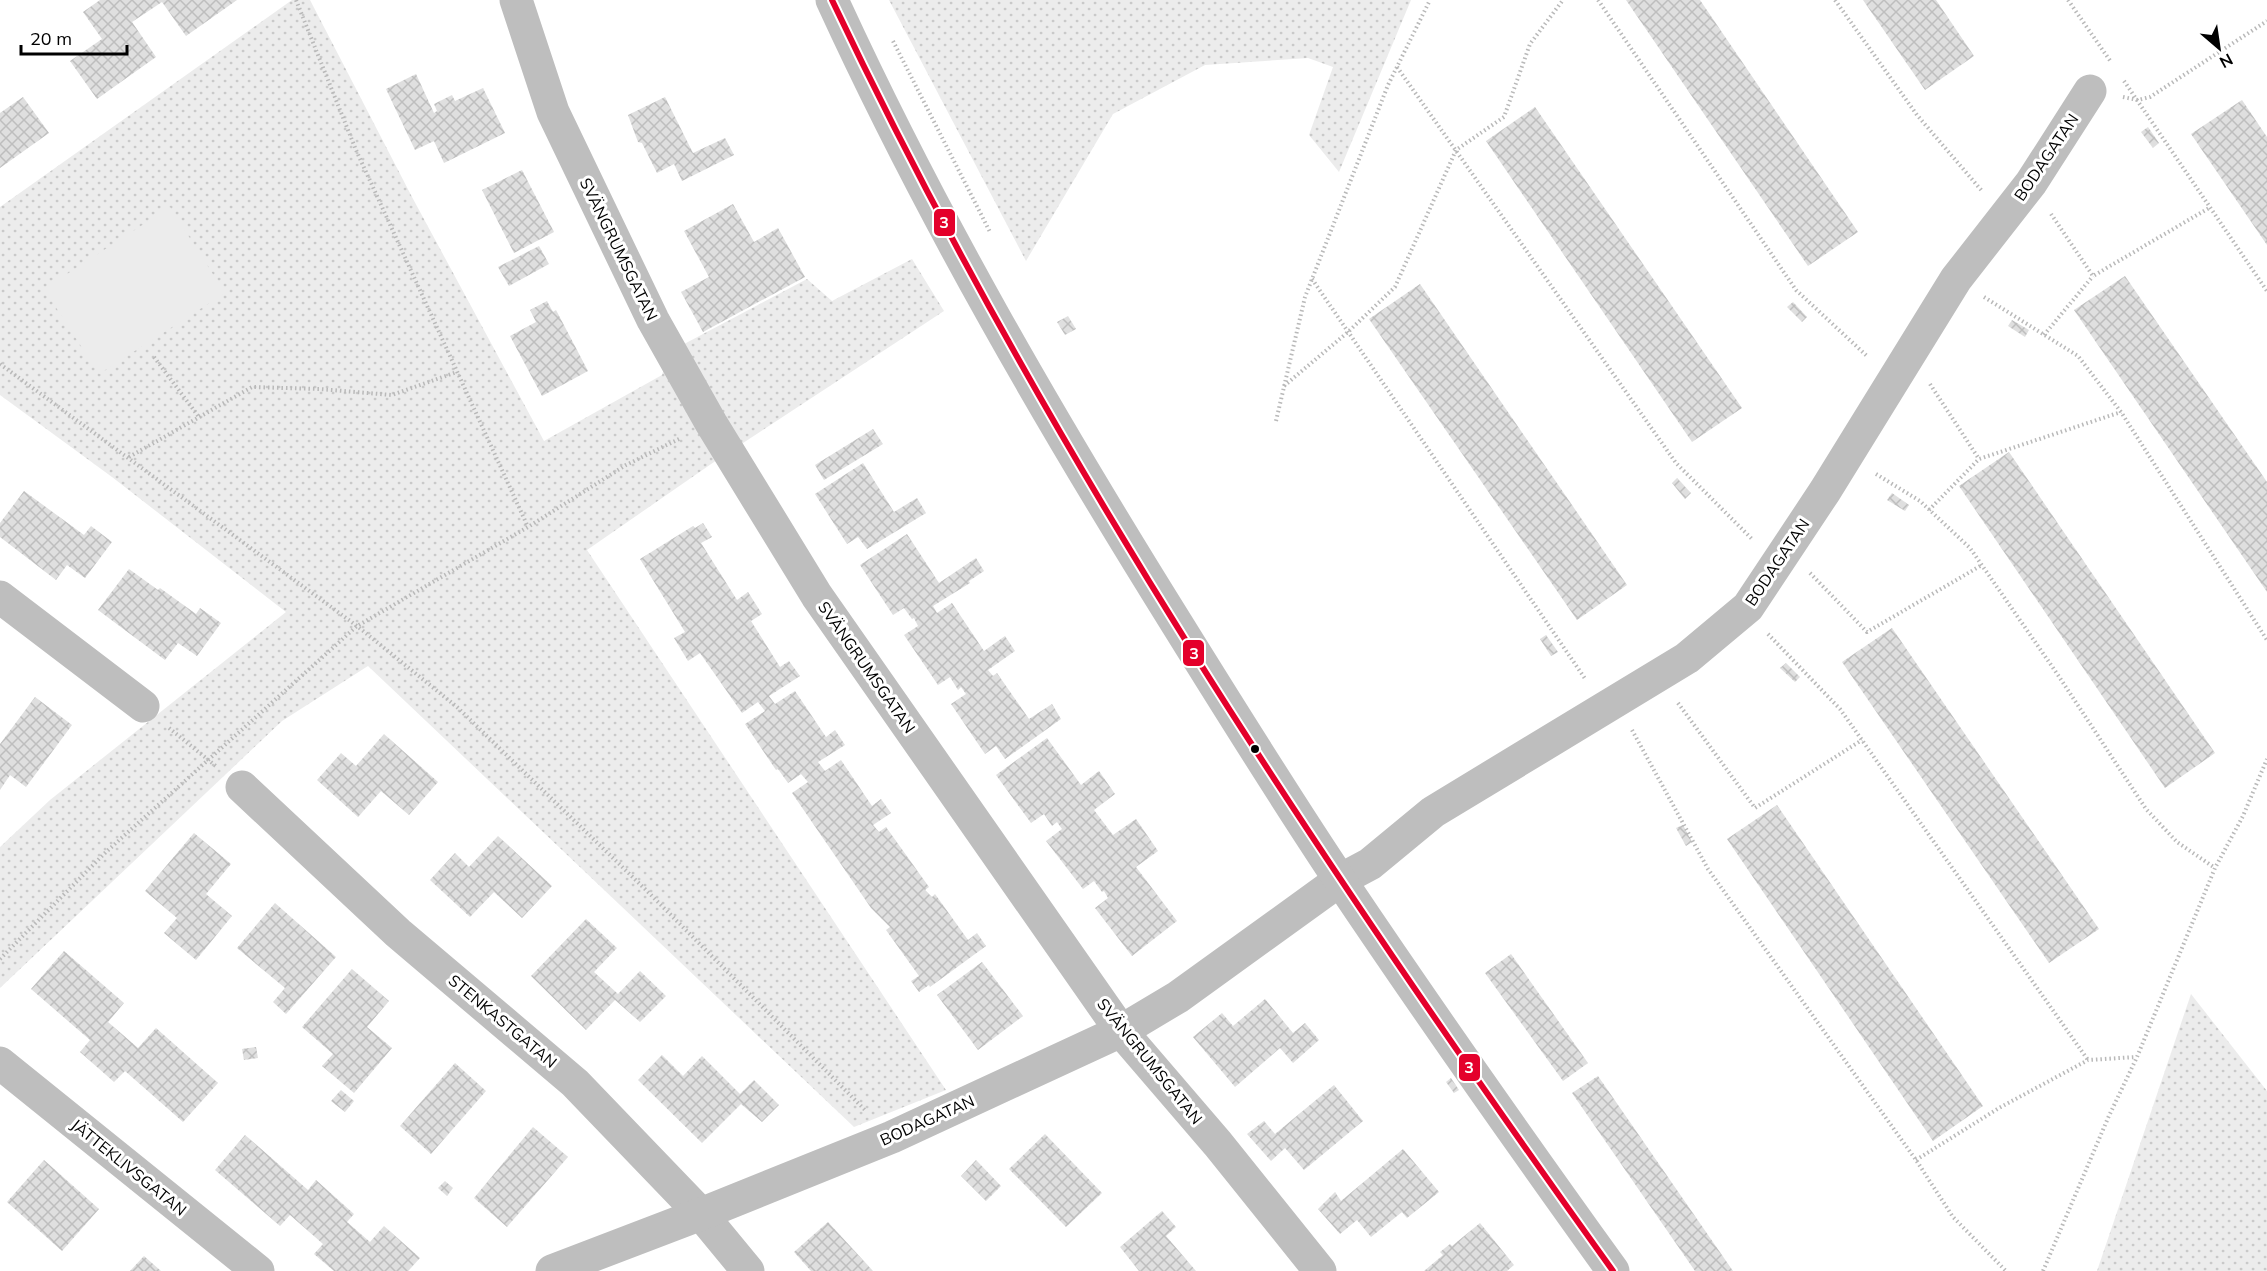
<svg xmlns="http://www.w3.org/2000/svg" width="2267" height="1271" font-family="Mulish,sans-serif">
<defs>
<pattern id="grass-dots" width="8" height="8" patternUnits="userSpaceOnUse" patternTransform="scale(1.5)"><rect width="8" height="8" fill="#ececec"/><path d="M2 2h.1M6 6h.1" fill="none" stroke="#c9c9c9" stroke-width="1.8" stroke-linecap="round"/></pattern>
<pattern id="building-cross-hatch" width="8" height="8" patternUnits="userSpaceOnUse" patternTransform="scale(1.5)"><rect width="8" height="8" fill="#dfdfdf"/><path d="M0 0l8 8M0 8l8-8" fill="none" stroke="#bebebe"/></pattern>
</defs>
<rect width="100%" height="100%" fill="#fff"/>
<!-- grass -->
<g fill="url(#grass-dots)">
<path d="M292,0H310L412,197L544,441L662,375L669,352L807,279L832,301L912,259L944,311L714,462L587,550L946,1090L854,1127L368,666L282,721L0,988V847L50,800L286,612L112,477L0,395V207Z"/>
<path d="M889,0H1411L1339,172L1309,135L1333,67L1308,58L1205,65L1113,114L1026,261Z"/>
<path d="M2191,994L2267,1091V1271H2097Z"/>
</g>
<!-- garden -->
<path fill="#ececec" d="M170,207L225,293L99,374L44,289Z"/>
<!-- building -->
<g fill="url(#building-cross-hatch)">
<path d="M100,0H237L186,36L162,2L132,22L156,57L97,99L70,61L102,39L83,12Z"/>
<path d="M1626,0H1700L1858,232L1808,266Z"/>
<path d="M1863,0H1936L1974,56L1925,90Z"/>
<path d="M416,74L434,113L437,111L434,104L452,95L455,101L483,88L505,133L444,163L434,141L415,150L386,89Z"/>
<path d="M23,97L49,133L0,168V113Z"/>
<path d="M665,97L693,153L725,138L734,155L682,181L674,164L657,173L642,143L638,142L628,115Z"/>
<path d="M2242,100L2267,137V245L2191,134Z"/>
<path d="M1535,107L1742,408L1692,442L1486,141Z"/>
<path d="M2148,127L2159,143L2153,148L2141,132Z"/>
<path d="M522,170L554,232L514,253L482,190Z"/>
<path d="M733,204L754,242L778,228L805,277L703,332L681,292L709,277L684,231Z"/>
<path d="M539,246L549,264L509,286L498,267Z"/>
<path d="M2125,276L2267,482V592L2074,310Z"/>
<path d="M1420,284L1627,585L1577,620L1369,319Z"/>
<path d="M547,301L553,312L556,310L588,371L542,396L510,336L536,322L530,310Z"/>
<path d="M1793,302L1807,317L1802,322L1787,307Z"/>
<path d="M1068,316L1076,329L1065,335L1057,322Z"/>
<path d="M2012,320L2029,330L2025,337L2008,326Z"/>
<path d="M873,429L883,444L824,480L815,465Z"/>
<path d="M2009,452L2215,753L2165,788L1959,486Z"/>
<path d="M863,463L894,512L917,498L926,513L867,549L858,537L847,544L815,494Z"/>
<path d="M1677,478L1691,493L1685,499L1672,483Z"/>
<path d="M24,491L84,535L91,526L112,542L85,578L67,565L56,580L0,537V523Z"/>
<path d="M1892,493L1909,505L1905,511L1887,500Z"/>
<path d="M703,523L712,537L701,543L737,600L748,592L762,614L751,621L780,667L789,661L800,676L769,696L775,704L795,691L826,737L835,730L845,745L818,762L825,771L841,760L872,806L881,799L891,813L873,825L879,832L886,827L929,887L925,890L932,897L935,894L968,940L977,933L986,946L930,987L929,985L919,992L911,981L919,976L886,930L890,927L871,908L792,793L808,782L801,774L788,783L778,769L776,770L745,724L765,711L758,702L742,713L700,653L688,661L674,638L685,632L640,559L693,526L695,528Z"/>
<path d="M907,534L939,583L976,558L984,571L969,581L970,583L933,606L937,613L952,603L984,651L1005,636L1015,651L988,670L993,676L997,673L1029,719L1052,704L1061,719L1005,759L996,746L985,754L951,704L966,694L961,687L958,690L950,677L938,685L904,635L918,626L914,618L912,619L904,608L893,615L860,565Z"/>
<path d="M129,569L158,590L160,588L196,614L200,608L221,623L197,656L178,643L165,660L98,610Z"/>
<path d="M1892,628L2099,929L2049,963L1842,662Z"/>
<path d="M1546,635L1558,652L1551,656L1540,639Z"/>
<path d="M1786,663L1800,677L1795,682L1780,668Z"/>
<path d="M35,697L72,725L26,787L10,775L0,790V744Z"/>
<path d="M384,734L438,782L409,815L381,791L358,817L317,780L341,753L356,766Z"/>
<path d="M1047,738L1081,785L1099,771L1115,794L1094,810L1113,835L1136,819L1158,851L1136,867L1177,921L1132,956L1095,908L1108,898L1104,891L1102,892L1094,881L1083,889L1046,841L1062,829L1057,822L1052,826L1044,814L1031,823L996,775Z"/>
<path d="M1777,805L1983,1106L1933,1141L1727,839Z"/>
<path d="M1683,825L1692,842L1686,846L1676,828Z"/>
<path d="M194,833L231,864L206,894L232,916L196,960L164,933L177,918L145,891Z"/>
<path d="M498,836L552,886L522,918L494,892L470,917L430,880L455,853L469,867Z"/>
<path d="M275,903L336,957L286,1014L273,1002L285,988L237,948Z"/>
<path d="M586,919L617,948L594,972L618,994L640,971L666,996L640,1022L615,1000L586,1030L531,976Z"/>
<path d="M64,951L124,1003L108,1022L138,1048L156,1028L218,1083L183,1122L125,1071L114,1082L80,1052L90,1040L31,989Z"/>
<path d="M1511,954L1588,1063L1563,1081L1485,973Z"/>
<path d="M982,962L1023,1016L978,1050L937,995Z"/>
<path d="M352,969L389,1001L367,1027L392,1048L354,1093L322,1066L333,1054L302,1027Z"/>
<path d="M1265,999L1293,1033L1305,1023L1319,1040L1293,1063L1280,1048L1235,1087L1193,1037L1222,1013L1233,1026Z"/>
<path d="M256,1047L258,1058L244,1060L242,1049Z"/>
<path d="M662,1055L683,1076L702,1056L740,1094L754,1080L779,1105L762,1122L741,1104L702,1143L638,1080Z"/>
<path d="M455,1063L486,1091L431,1154L400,1126Z"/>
<path d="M1598,1076L1733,1271H1695L1572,1093Z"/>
<path d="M1451,1078L1459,1090L1454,1093L1446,1082Z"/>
<path d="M1334,1085L1363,1121L1304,1170L1285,1148L1271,1161L1247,1134L1264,1121L1275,1134Z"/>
<path d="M341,1090L354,1101L345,1112L331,1101Z"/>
<path d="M533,1127L568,1157L507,1227L474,1198Z"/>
<path d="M1045,1134L1102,1193L1066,1227L1009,1169Z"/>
<path d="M245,1135L308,1190L316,1180L354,1214L347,1222L370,1242L384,1226L420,1258L408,1271H334L314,1254L323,1244L290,1215L280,1226L215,1170Z"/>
<path d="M1403,1149L1439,1192L1407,1218L1402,1212L1371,1237L1357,1220L1340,1234L1318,1209L1335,1192L1341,1201Z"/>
<path d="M44,1160L99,1209L62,1251L7,1202Z"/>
<path d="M976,1160L1001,1186L986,1201L961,1176Z"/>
<path d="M445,1181L453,1188L447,1196L438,1188Z"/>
<path d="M1162,1211L1176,1227L1166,1236L1196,1271H1139L1120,1247Z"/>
<path d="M828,1222L873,1271H811L794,1252Z"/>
<path d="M1480,1223L1514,1265L1507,1271H1424L1443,1255L1440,1252L1450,1244L1452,1246Z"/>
<path d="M144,1256L161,1271H130Z"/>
</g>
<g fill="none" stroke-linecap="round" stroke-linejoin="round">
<!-- path -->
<g stroke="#b9b9b9" stroke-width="4" stroke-dasharray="1.5 3" stroke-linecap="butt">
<path d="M296,0L356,150L528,527"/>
<path d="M1598,0L1796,290L1868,357"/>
<path d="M1835,0L1917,115L1982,191"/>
<path d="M2068,0L2111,62"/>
<path d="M893,41L990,232"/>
<path d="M1397,67L1676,463L1753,540"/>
<path d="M2124,81L2267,291"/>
<path d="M2123,97L2138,100L2150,97L2267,21"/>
<path d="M2051,214L2093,276L2209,208"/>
<path d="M1312,279L1586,680"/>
<path d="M1984,297L2078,356L2121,412L2267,640"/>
<path d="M2044,335L2093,276"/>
<path d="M154,357L199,417"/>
<path d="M0,364L357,626L457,707L646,890L866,1111"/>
<path d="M1930,384L1979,459"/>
<path d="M1284,386L1348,332L1395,287L1456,150L1504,117L1530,44L1563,0"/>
<path d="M1276,421L1305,297L1388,85L1430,0"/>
<path d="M129,457L252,387L319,389L392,395L457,372"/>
<path d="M1876,474L1920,501L1970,548L2058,675L2146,809L2177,842L2215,868"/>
<path d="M1929,510L1979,459L2121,412"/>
<path d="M1810,573L1867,632L1982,565"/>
<path d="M1768,634L1840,709L2088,1060"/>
<path d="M1678,703L1755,808L1862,740"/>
<path d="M169,728L217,767"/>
<path d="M1632,730L1708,869L1916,1160L1953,1217L2006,1271"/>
<path d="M0,959L106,852L357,626L528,527L626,465L681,438"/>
<path d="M1916,1160L1999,1108L2088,1060L2136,1057"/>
<path d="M2043,1271L2108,1118L2137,1057L2215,868L2243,816L2267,759"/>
</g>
<!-- minor -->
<g stroke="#bebebe" stroke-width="33">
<path d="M516,0L553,112L653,320L711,423L817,596L1121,1031L1218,1144L1320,1271"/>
<path d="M0,597L143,706"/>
<path d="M242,787L398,933L575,1083L701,1214L748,1271"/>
<path d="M0,1063L258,1271"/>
<path d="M552,1271L701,1214L892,1137L1121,1031L1178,997L1340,880L1370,864L1433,812L1687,658L1748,607L1825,491L1956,279L2031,183L2090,91"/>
</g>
<!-- tertiary -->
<path stroke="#bebebe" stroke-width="33" d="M832,0C931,216 1051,422 1177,624C1231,711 1285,798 1342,883C1430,1014 1521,1143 1613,1271"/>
<!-- bus-1 casing -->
<g stroke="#fff" stroke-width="10">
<path id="bus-1" d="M832,0C1045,451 1323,867 1613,1271"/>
</g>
<!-- bus-1 -->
<use href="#bus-1" stroke="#e4002b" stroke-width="6"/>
</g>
<!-- markers -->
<circle fill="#000" stroke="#fff" stroke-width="2" cx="1255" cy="749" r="5"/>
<g text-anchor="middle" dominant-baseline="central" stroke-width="6" stroke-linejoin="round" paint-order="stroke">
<!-- street labels -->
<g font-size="16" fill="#000" stroke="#fff">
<text transform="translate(2046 157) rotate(-56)">BODAGATAN</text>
<text transform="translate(619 249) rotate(64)">SVÄNGRUMSGATAN</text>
<text transform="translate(1777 562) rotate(-56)">BODAGATAN</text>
<text transform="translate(867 667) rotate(55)">SVÄNGRUMSGATAN</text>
<text transform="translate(503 1021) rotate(40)">STENKASTGATAN</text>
<text transform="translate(1150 1061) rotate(51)">SVÄNGRUMSGATAN</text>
<text transform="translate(927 1120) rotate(-24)">BODAGATAN</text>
<text transform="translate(129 1167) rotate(39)">JÄTTEKLIVSGATAN</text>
</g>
</g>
<g stroke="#fff" stroke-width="2">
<rect x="933" y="208" width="23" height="29" rx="6" fill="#e4002b"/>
<rect x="1182" y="639" width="23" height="28" rx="6" fill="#e4002b"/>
<rect x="1458" y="1053" width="23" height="29" rx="6" fill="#e4002b"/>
</g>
<g font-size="16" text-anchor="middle" font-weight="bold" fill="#fff">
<text x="944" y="228">3</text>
<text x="1194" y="659">3</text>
<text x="1469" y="1073">3</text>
</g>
<!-- north arrow -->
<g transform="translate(2219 48) rotate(151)" stroke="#ffffff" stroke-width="4.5" paint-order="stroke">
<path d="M0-4.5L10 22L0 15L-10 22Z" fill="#000000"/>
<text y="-9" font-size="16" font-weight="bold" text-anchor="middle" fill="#000000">N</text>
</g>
<!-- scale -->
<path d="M21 45v9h106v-9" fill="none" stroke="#000000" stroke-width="3"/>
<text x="30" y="45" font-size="18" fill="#000000" stroke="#ffffff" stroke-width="4.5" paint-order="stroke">20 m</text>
</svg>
